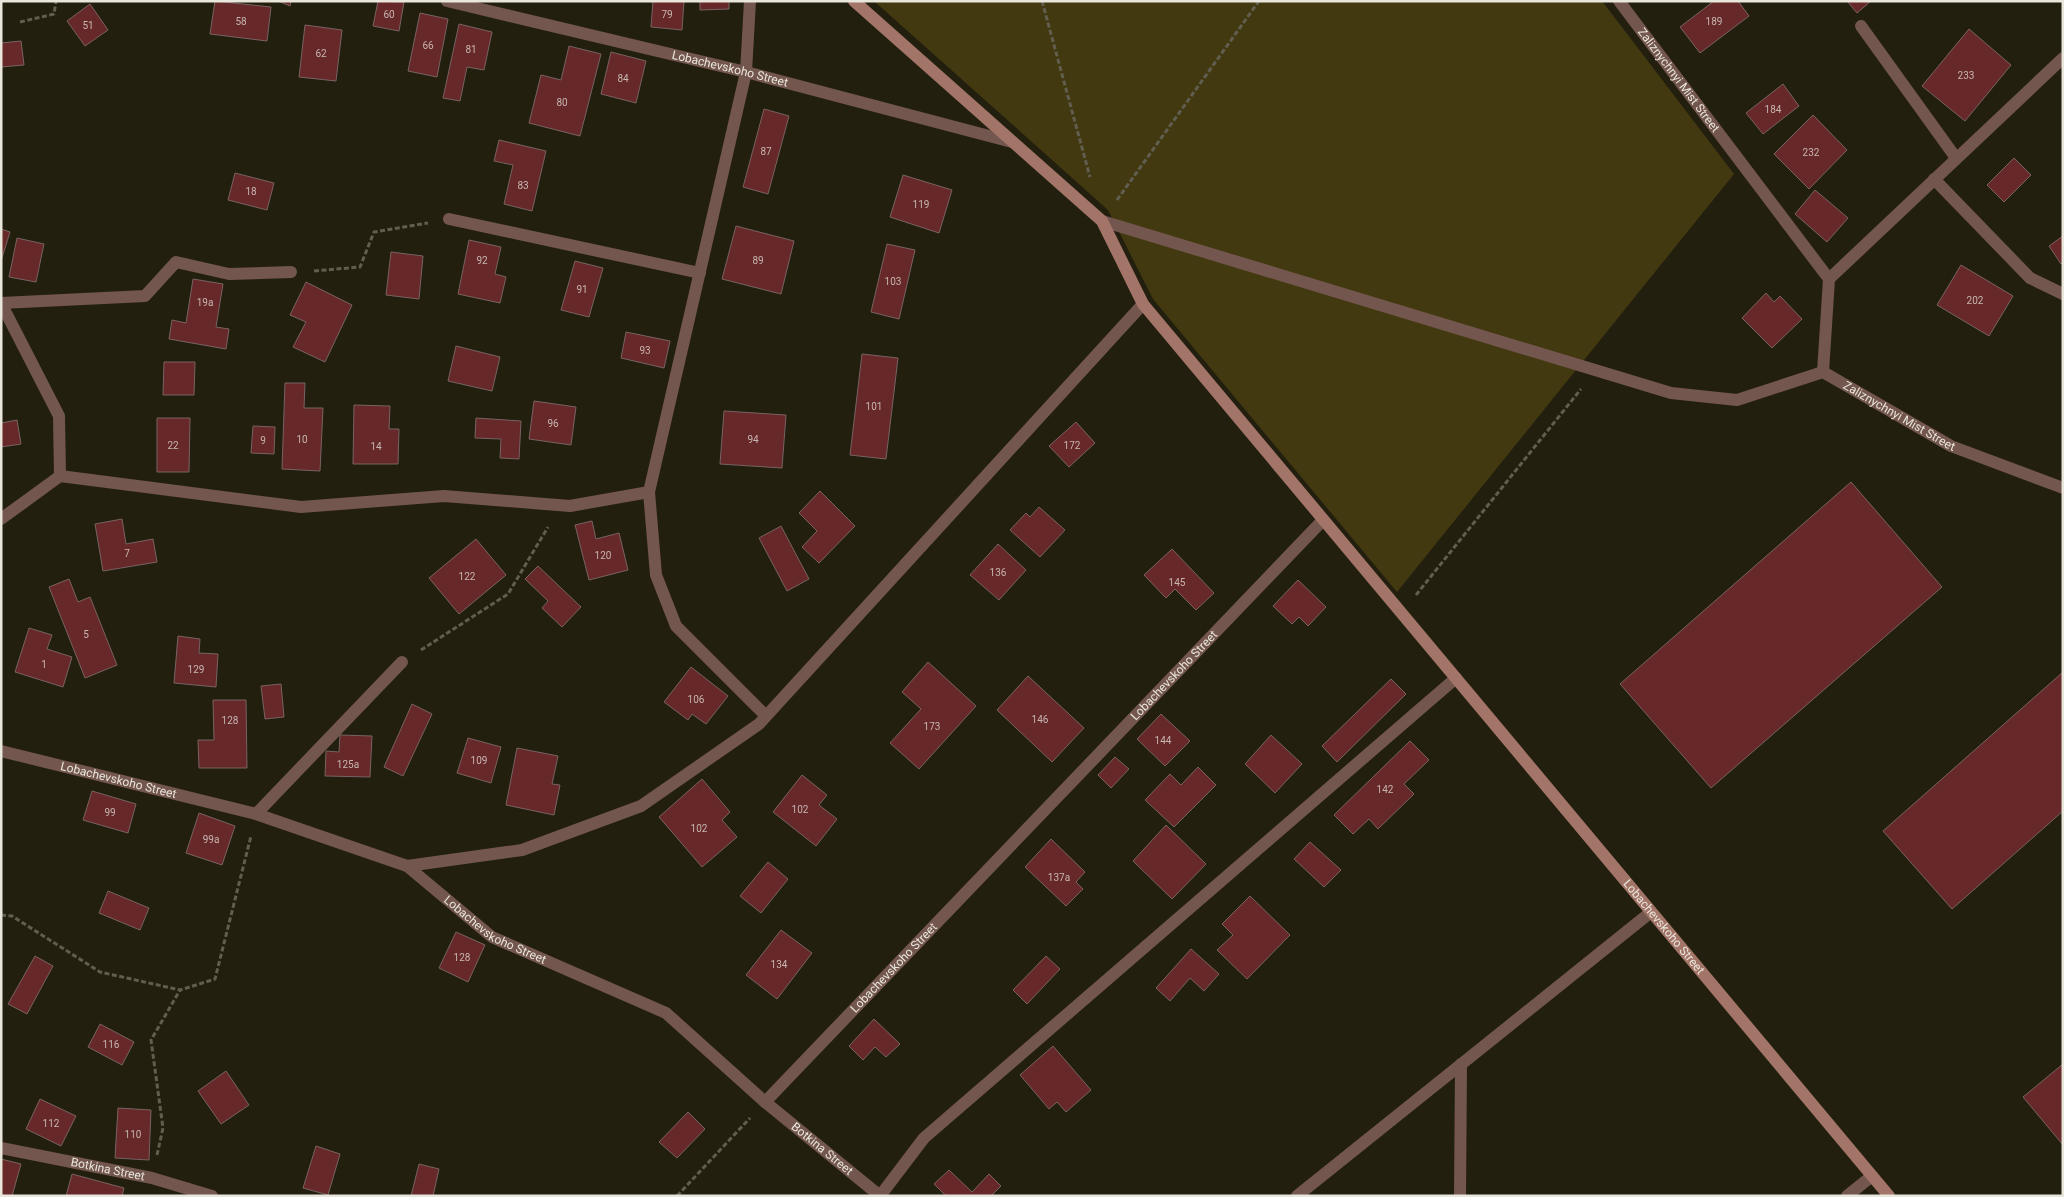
<svg xmlns="http://www.w3.org/2000/svg" width="2064" height="1197" font-family="Roboto,sans-serif">
<rect width="100%" height="100%" fill="#231f0f"/>
<!-- green -->
<path fill="#423910" d="M874,1H1602L1734,174L1397,592L1153,299L1108,210Z"/>
<!-- building -->
<g fill="#67282a" stroke="#786362">
<path d="M215,1L271,7L267,41L210,34Z"/>
<path d="M278,1H291L290,6Z"/>
<path d="M378,1L404,2L399,31L373,26Z"/>
<path d="M653,1H684L682,30L651,27Z"/>
<path d="M700,1H729V9L700,10Z"/>
<path d="M1714,1H1738L1749,16L1700,53L1680,27Z"/>
<path d="M1847,1H1871L1857,13Z"/>
<path d="M90,4L108,30L85,46L67,21Z"/>
<path d="M420,13L448,19L437,77L408,71Z"/>
<path d="M459,24L492,32L484,70L467,67L460,101L443,98Z"/>
<path d="M305,25L342,30L336,81L299,77Z"/>
<path d="M1969,29L2011,65L1965,121L1922,86Z"/>
<path d="M21,41L24,65L1,67V43Z"/>
<path d="M569,46L601,54L580,136L529,123L541,75L561,80Z"/>
<path d="M611,52L646,61L636,103L601,94Z"/>
<path d="M1783,84L1799,106L1763,134L1746,113Z"/>
<path d="M764,109L789,116L768,194L743,187Z"/>
<path d="M1813,115L1847,150L1809,189L1774,154Z"/>
<path d="M499,140L546,151L532,211L504,204L513,165L494,161Z"/>
<path d="M2014,158L2031,175L2004,202L1987,185Z"/>
<path d="M235,173L274,183L267,210L228,200Z"/>
<path d="M903,175L952,190L939,233L890,217Z"/>
<path d="M1815,190L1848,218L1827,242L1795,214Z"/>
<path d="M736,226L794,241L781,294L722,279Z"/>
<path d="M1,229L10,232L1,261Z"/>
<path d="M2063,236V262L2061,264L2049,246Z"/>
<path d="M17,238L44,244L36,282L9,277Z"/>
<path d="M469,240L501,247L495,274L506,277L500,303L458,294Z"/>
<path d="M887,244L915,250L899,319L871,312Z"/>
<path d="M391,252L423,256L419,299L386,295Z"/>
<path d="M575,261L603,268L589,317L561,310Z"/>
<path d="M1961,265L2013,296L1989,336L1937,305Z"/>
<path d="M193,279L223,284L216,327L229,329L226,349L169,339L172,320L186,323Z"/>
<path d="M306,282L352,305L325,362L293,347L306,322L290,315Z"/>
<path d="M1766,293L1774,302L1780,296L1802,319L1772,348L1742,318Z"/>
<path d="M626,332L670,341L664,368L621,358Z"/>
<path d="M456,346L500,357L492,391L448,381Z"/>
<path d="M862,354L898,358L886,459L850,455Z"/>
<path d="M164,362H195L194,395H163Z"/>
<path d="M285,383H305L304,408H323L320,471L282,469Z"/>
<path d="M534,401L576,407L571,445L529,439Z"/>
<path d="M354,405L390,406L389,429H399L398,464H353Z"/>
<path d="M724,411L786,415L782,468L720,464Z"/>
<path d="M157,418H190L189,472H157Z"/>
<path d="M476,418L521,421L519,459L500,458L501,439L475,438Z"/>
<path d="M17,420L21,444L1,447V423Z"/>
<path d="M1076,422L1095,443L1069,467L1049,446Z"/>
<path d="M253,426L275,427L274,454L251,453Z"/>
<path d="M1851,482L1942,587L1711,788L1620,684Z"/>
<path d="M820,491L855,526L819,563L802,547L817,531L799,513Z"/>
<path d="M1039,507L1065,530L1040,557L1010,530L1026,513L1030,517Z"/>
<path d="M122,519L126,544L153,539L157,562L103,571L95,524Z"/>
<path d="M592,521L596,539L619,533L628,570L589,580L575,525Z"/>
<path d="M781,526L809,579L787,591L759,538Z"/>
<path d="M476,539L506,575L459,614L429,578Z"/>
<path d="M998,544L1026,570L999,600L970,575Z"/>
<path d="M1172,549L1214,593L1196,610L1175,589L1166,598L1144,575Z"/>
<path d="M538,566L581,607L562,627L542,608L548,601L525,579Z"/>
<path d="M69,579L78,602L90,597L117,665L85,678L49,587Z"/>
<path d="M1298,580L1326,607L1308,626L1299,617L1292,624L1273,606Z"/>
<path d="M29,628L52,635L47,649L72,657L63,687L15,672Z"/>
<path d="M178,636L200,639L199,653L218,654L216,687L174,683Z"/>
<path d="M928,662L976,706L919,769L890,743L921,709L902,692Z"/>
<path d="M691,667L728,696L706,724L692,714L688,720L664,702Z"/>
<path d="M2063,672V811L1952,909L1883,831Z"/>
<path d="M1028,676L1084,728L1052,762L997,710Z"/>
<path d="M1391,679L1406,694L1337,762L1322,746Z"/>
<path d="M281,684L284,717L265,719L261,686Z"/>
<path d="M213,700H246L247,768H199L198,740H214Z"/>
<path d="M412,704L432,714L403,776L384,767Z"/>
<path d="M1161,714L1190,741L1165,766L1137,739Z"/>
<path d="M340,735L372,736L370,777L325,776L326,751L339,752Z"/>
<path d="M1271,735L1302,764L1275,793L1245,764Z"/>
<path d="M468,738L501,747L491,783L457,773Z"/>
<path d="M1410,741L1429,760L1404,784L1414,794L1378,829L1369,819L1353,834L1334,815Z"/>
<path d="M517,748L558,756L552,784L560,785L554,815L506,805Z"/>
<path d="M1115,757L1129,769L1111,788L1098,775Z"/>
<path d="M1198,767L1216,785L1174,827L1145,800L1170,774L1181,785Z"/>
<path d="M802,775L827,795L819,805L837,819L816,846L773,812Z"/>
<path d="M702,779L730,812L722,820L737,837L702,867L659,817Z"/>
<path d="M92,791L136,804L128,833L83,820Z"/>
<path d="M199,813L235,826L222,865L186,853Z"/>
<path d="M1166,825L1206,864L1172,899L1133,861Z"/>
<path d="M1051,839L1085,872L1076,882L1083,889L1066,906L1025,867Z"/>
<path d="M1310,842L1341,870L1324,887L1294,859Z"/>
<path d="M768,862L788,879L761,913L740,896Z"/>
<path d="M108,891L149,908L140,930L99,913Z"/>
<path d="M1250,896L1290,935L1247,979L1217,950L1233,935L1222,924Z"/>
<path d="M781,930L812,953L777,999L746,975Z"/>
<path d="M456,932L485,945L468,982L439,968Z"/>
<path d="M1191,949L1219,974L1204,991L1190,978L1170,1001L1156,988Z"/>
<path d="M35,956L53,966L27,1014L8,1004Z"/>
<path d="M1046,956L1060,969L1027,1004L1013,990Z"/>
<path d="M874,1019L900,1044L886,1057L875,1047L863,1060L849,1046Z"/>
<path d="M100,1024L134,1042L122,1065L88,1047Z"/>
<path d="M1053,1046L1091,1090L1066,1112L1057,1102L1049,1109L1020,1075Z"/>
<path d="M2063,1064V1145L2023,1097Z"/>
<path d="M226,1071L249,1105L221,1124L198,1091Z"/>
<path d="M40,1099L76,1116L61,1146L26,1129Z"/>
<path d="M118,1108L151,1110L149,1160L115,1158Z"/>
<path d="M688,1112L705,1129L677,1158L659,1142Z"/>
<path d="M316,1146L340,1154L328,1195L303,1188Z"/>
<path d="M1,1159L21,1164L12,1196H1Z"/>
<path d="M419,1164L439,1169L433,1196H411Z"/>
<path d="M949,1170L972,1192L989,1174L1001,1186L991,1196H946L934,1184Z"/>
<path d="M72,1174L124,1188L122,1196H66Z"/>
</g>
<g fill="none" stroke-linecap="round" stroke-linejoin="round">
<!-- path -->
<g stroke="#615d4f" stroke-width="3" stroke-dasharray="5 2.5" stroke-linecap="butt">
<path d="M1042,1L1090,177"/>
<path d="M20,22L54,14L56,1"/>
<path d="M1117,200L1259,1"/>
<path d="M314,271L360,267L374,232L428,223"/>
<path d="M1416,595L1581,389"/>
<path d="M421,650L508,594L548,527"/>
<path d="M1,915L12,916L100,972L180,990L215,979L251,836"/>
<path d="M157,1155L163,1128L151,1040L180,990"/>
<path d="M677,1196L750,1118"/>
</g>
<!-- lane -->
<g stroke="#73564e" stroke-width="12">
<path d="M750,1L746,72L649,492L656,575L676,626L766,716"/>
<path d="M1861,26L1956,158"/>
<path d="M1934,179L2030,278L2063,294"/>
<path d="M449,219L700,273"/>
<path d="M1,303L145,296L176,262L229,274L291,272"/>
<path d="M1,303L59,416L60,476"/>
<path d="M1,519L60,476L301,507L444,496L570,506L649,492"/>
<path d="M256,814L402,662"/>
<path d="M1297,1196L1651,912"/>
<path d="M1460,1196L1461,1064"/>
</g>
<!-- street -->
<g stroke="#73564e" stroke-width="12">
<path id="s1" d="M447,1L746,72L1012,142"/>
<path id="s2" d="M1619,1L1829,279L1823,372"/>
<path d="M1102,221L1671,393L1737,400L1823,372"/>
<path d="M1829,279L2063,58"/>
<path id="s3" d="M1823,372L1951,446L2063,488"/>
<path id="s4" d="M1,751L256,814L407,866L492,937L666,1013L765,1102L880,1196"/>
<path d="M407,866L522,850L641,806L759,724L1143,304"/>
<path id="s5" d="M765,1102L1323,520"/>
<path id="s6" d="M1,1148L152,1178L212,1196"/>
<path d="M880,1196L924,1138L1456,678"/>
<path d="M1847,1196L1872,1176"/>
</g>
<!-- secondary -->
<path stroke="#a37568" stroke-width="12" id="s7" d="M854,1L1102,221L1143,304L1889,1196"/>
</g>
<g text-anchor="middle" dominant-baseline="central" stroke-width="5" stroke-linejoin="round" paint-order="stroke">
<!-- number labels -->
<g font-size="10" fill="#c8b6b0">
<text x="389" y="14">60</text>
<text x="667" y="14">79</text>
<text x="241" y="21">58</text>
<text x="1714" y="21">189</text>
<text x="88" y="25">51</text>
<text x="428" y="45">66</text>
<text x="471" y="49">81</text>
<text x="321" y="53">62</text>
<text x="1966" y="75">233</text>
<text x="623" y="78">84</text>
<text x="562" y="102">80</text>
<text x="1773" y="109">184</text>
<text x="766" y="151">87</text>
<text x="1811" y="152">232</text>
<text x="523" y="185">83</text>
<text x="251" y="191">18</text>
<text x="921" y="204">119</text>
<text x="482" y="260">92</text>
<text x="758" y="260">89</text>
<text x="893" y="281">103</text>
<text x="582" y="289">91</text>
<text x="1975" y="300">202</text>
<text x="205" y="302">19а</text>
<text x="645" y="350">93</text>
<text x="874" y="406">101</text>
<text x="553" y="423">96</text>
<text x="302" y="439">10</text>
<text x="753" y="439">94</text>
<text x="263" y="440">9</text>
<text x="173" y="445">22</text>
<text x="1072" y="445">172</text>
<text x="376" y="446">14</text>
<text x="127" y="553">7</text>
<text x="603" y="555">120</text>
<text x="998" y="572">136</text>
<text x="467" y="576">122</text>
<text x="1177" y="582">145</text>
<text x="86" y="634">5</text>
<text x="44" y="664">1</text>
<text x="196" y="669">129</text>
<text x="696" y="699">106</text>
<text x="1040" y="719">146</text>
<text x="230" y="720">128</text>
<text x="932" y="726">173</text>
<text x="1163" y="740">144</text>
<text x="479" y="760">109</text>
<text x="348" y="764">125а</text>
<text x="1385" y="789">142</text>
<text x="800" y="809">102</text>
<text x="110" y="812">99</text>
<text x="699" y="828">102</text>
<text x="211" y="839">99а</text>
<text x="1059" y="877">137а</text>
<text x="462" y="957">128</text>
<text x="779" y="964">134</text>
<text x="111" y="1044">116</text>
<text x="51" y="1123">112</text>
<text x="133" y="1134">110</text>
</g>
<!-- street labels -->
<g font-size="12" fill="#e9e6dc" stroke="#231f0f">
<text stroke="none"><textPath href="#s1" startOffset="291">Lobachevskoho Street</textPath></text>
<text stroke="none"><textPath href="#s2" startOffset="99">Zaliznychnyi Mist Street</textPath></text>
<text stroke="none"><textPath href="#s3" startOffset="88">Zaliznychnyi Mist Street</textPath></text>
<text stroke="none"><textPath href="#s5" startOffset="591">Lobachevskoho Street</textPath></text>
<text stroke="none"><textPath href="#s4" startOffset="121">Lobachevskoho Street</textPath></text>
<text stroke="none"><textPath href="#s7" startOffset="1236">Lobachevskoho Street</textPath></text>
<text stroke="none"><textPath href="#s4" startOffset="532">Lobachevskoho Street</textPath></text>
<text stroke="none"><textPath href="#s5" startOffset="186">Lobachevskoho Street</textPath></text>
<text stroke="none"><textPath href="#s4" startOffset="930">Botkina Street</textPath></text>
<text stroke="none"><textPath href="#s6" startOffset="109">Botkina Street</textPath></text>
</g>
</g>
<!-- border -->
<rect width="2064" height="1197" fill="none" stroke="#e9e6dc" stroke-width="5"/>
</svg>
